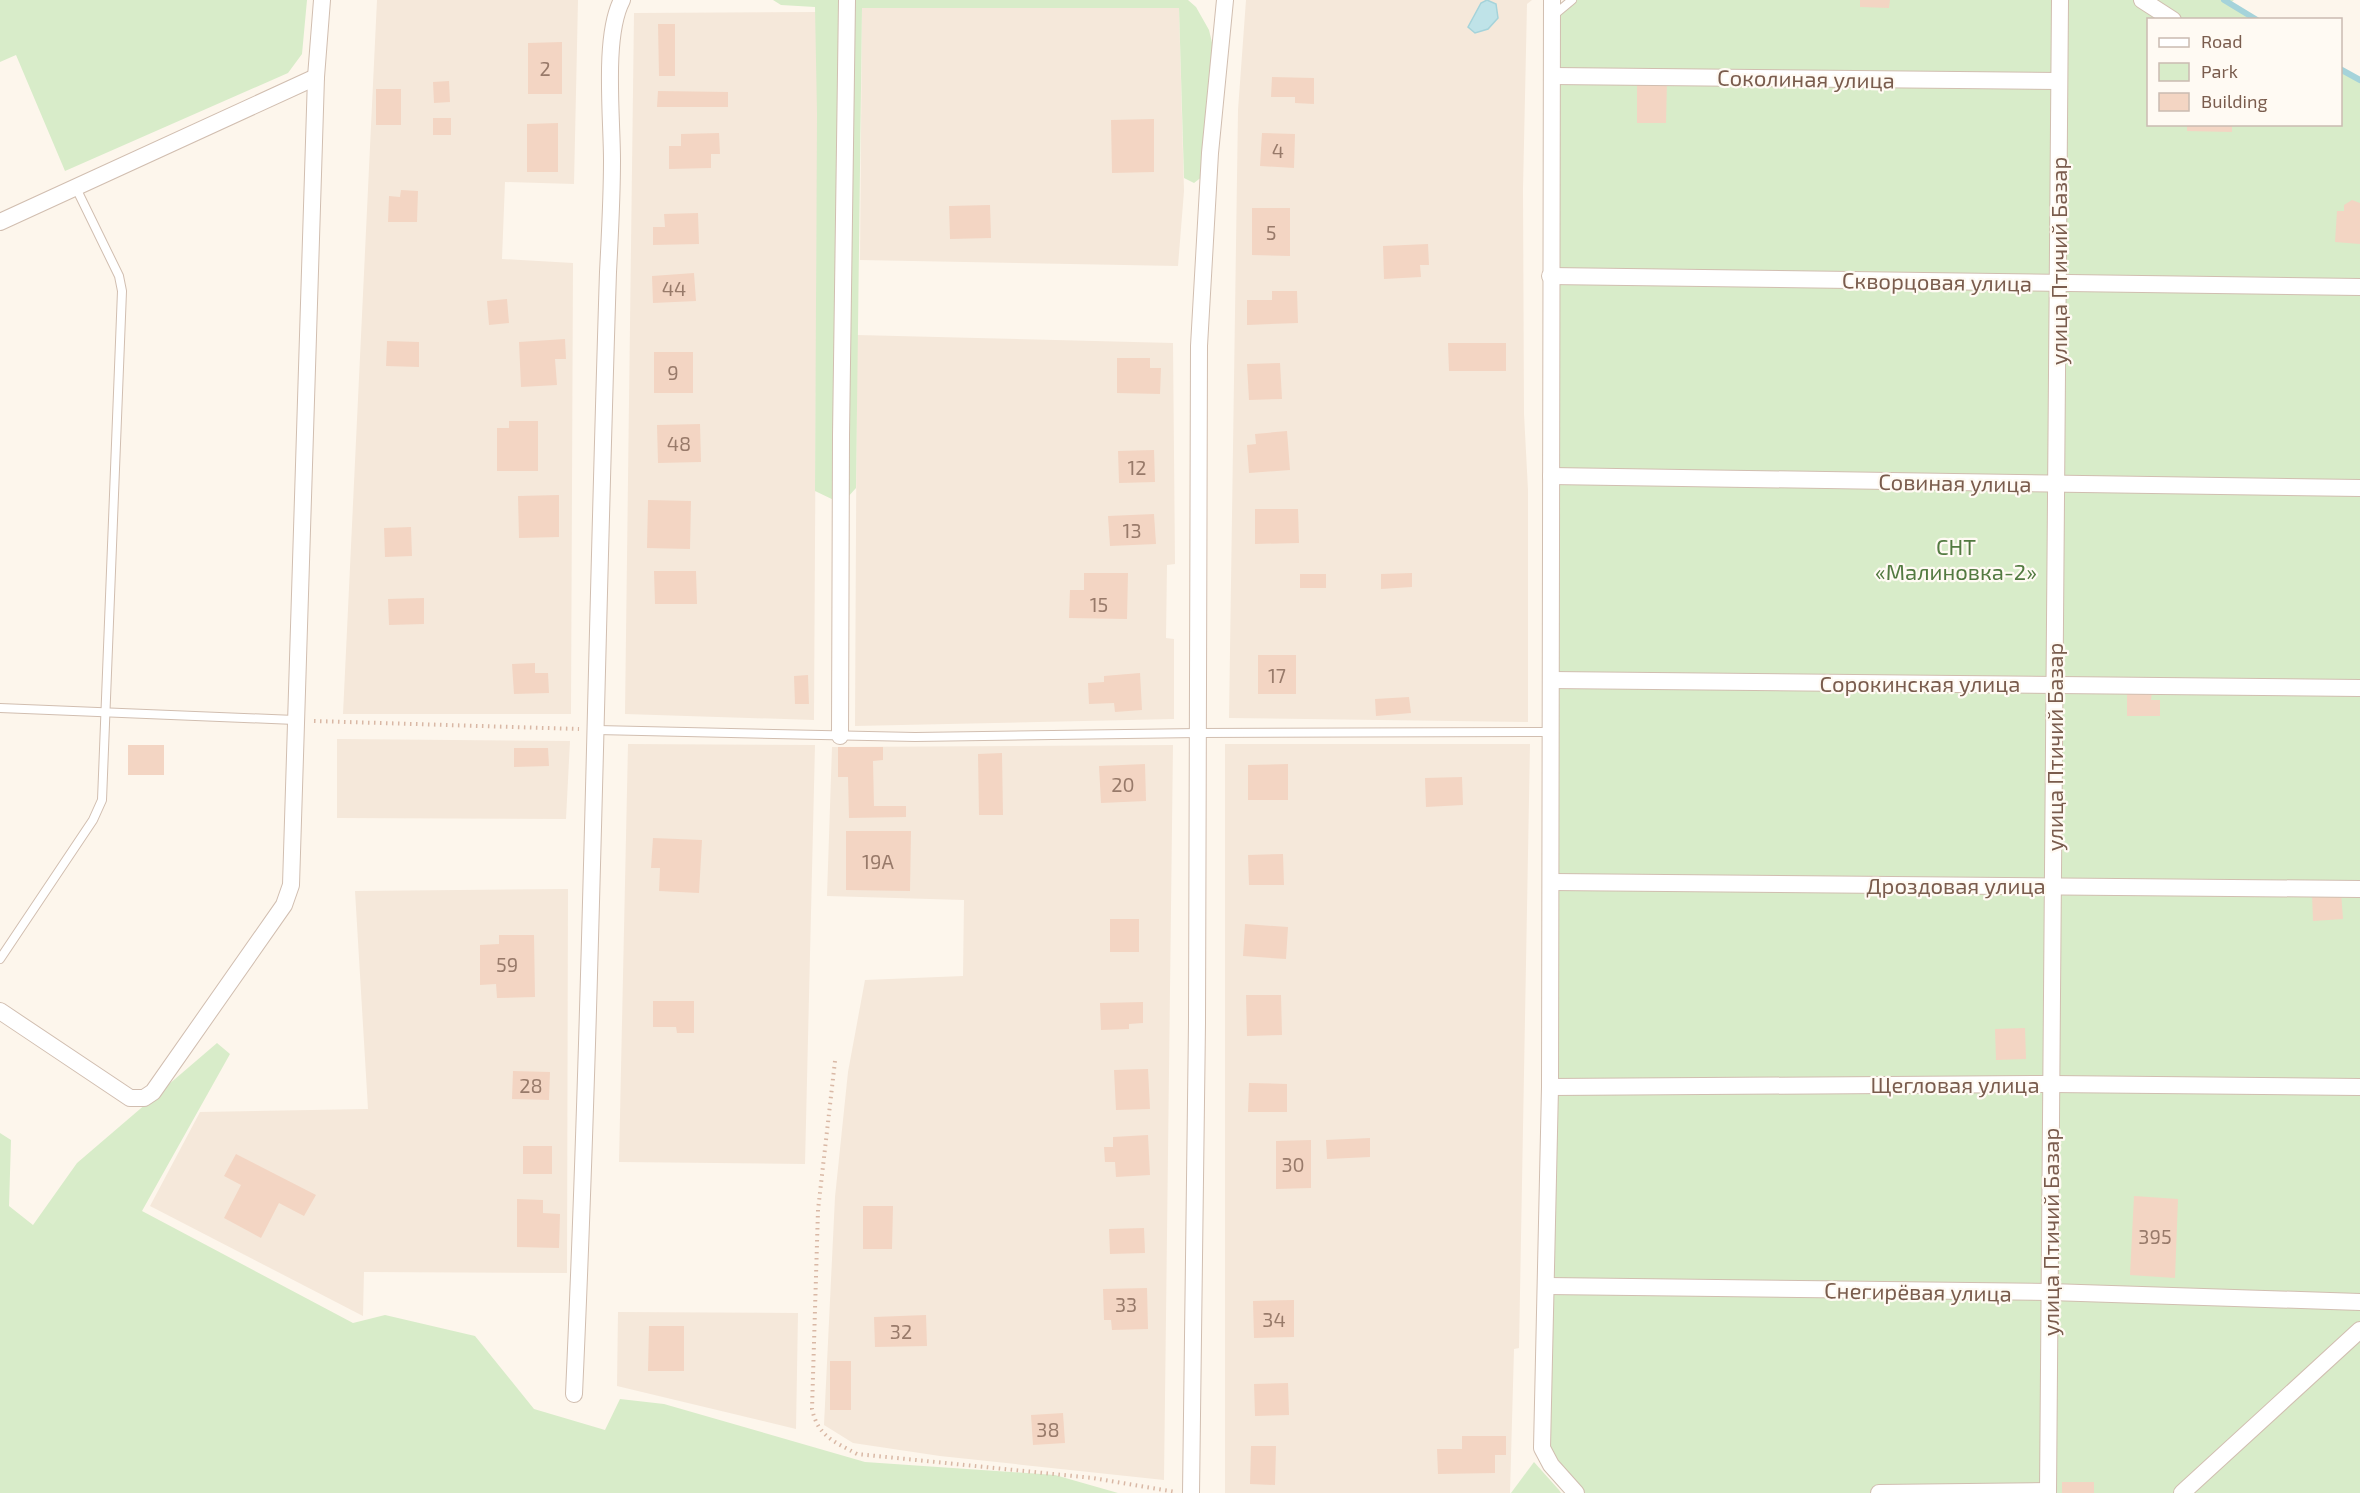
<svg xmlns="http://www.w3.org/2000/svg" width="2360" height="1493" font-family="'Exo 2',sans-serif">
<rect width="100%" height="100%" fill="#fdf6ec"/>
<!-- residential -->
<g fill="#f5e8da">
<path d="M377,0H578L574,184L505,182L502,259L573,263L571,714H343Z"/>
<path d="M1246,0H1532L1527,4L1523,189L1524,414L1528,490V722L1229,718L1238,110Z"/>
<path d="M862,8H1179L1184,191L1178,266L860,260Z"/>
<path d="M818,12L814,720L625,714L634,13Z"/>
<path d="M857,335L1173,343L1175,564L1167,565L1166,638L1174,639V719L855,726Z"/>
<path d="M337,739L570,741L566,819L337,818Z"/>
<path d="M628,744L815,745L805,1164L619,1162Z"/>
<path d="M1225,744H1530L1519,1348L1514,1349L1510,1493H1225Z"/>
<path d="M1173,745L1164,1480L940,1456L853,1443L824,1425L835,1197L848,1072L865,980L963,976L964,900L827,896L832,747Z"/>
<path d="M568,889L567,1273L364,1272L363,1316L150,1206L200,1112L368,1109L355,891Z"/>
<path d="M618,1312L798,1313L796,1429L617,1386Z"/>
</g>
<!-- green -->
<g fill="#d8ecc9">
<path d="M0,0H307L302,54L288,73L65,171L16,55L0,62Z"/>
<path d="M773,0H1188L1196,7L1209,30L1214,51L1203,176L1194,183L1184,178L1179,8H862L856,488L847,498L838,502L815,491L817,114L815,7L781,5Z"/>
<path d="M1572,0H2234L2230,3L2257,19L2148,20V124H2340L2341,69L2360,80V1493H1576L1542,1448L1554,15Z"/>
<path d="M217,1043L230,1054L142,1211L353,1323L385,1315L475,1336L534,1409L605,1430L620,1399L664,1404L865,1462L1055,1475L1118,1493H0V1133L11,1140L9,1206L33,1225L77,1163Z"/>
<path d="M1534,1462L1559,1490L1561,1493H1511Z"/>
</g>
<!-- water -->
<path fill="#bfe3e8" stroke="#a5d3da" stroke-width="1.5" d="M1487,0L1496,4L1498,18L1488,29L1475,33L1468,27L1481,3Z"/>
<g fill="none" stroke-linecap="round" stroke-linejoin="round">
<!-- stream -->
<g stroke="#a5d3da" stroke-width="6">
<path d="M2224,0L2257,20"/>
<path d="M2340,69L2360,80"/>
</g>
</g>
<!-- building -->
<g fill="#f3d5c3">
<path d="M1860,0H1890L1889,8L1860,7Z"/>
<path d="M658,24H675V76H659Z"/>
<path d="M562,42V94H528V43Z"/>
<path d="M1272,77L1314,78V104L1295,103V97H1271Z"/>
<path d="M449,81L450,102L434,103L433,82Z"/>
<path d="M1637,81H1667L1666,123H1637Z"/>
<rect x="376" y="89" width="25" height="36"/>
<path d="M658,91L728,92V107H657Z"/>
<rect x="433" y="118" width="18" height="17"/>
<path d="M1154,119V172L1112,173L1111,120Z"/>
<path d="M558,123V172H527V124Z"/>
<path d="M2187,124H2232V132L2187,131Z"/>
<path d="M719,133L720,154H711V168L669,169V146H681V134Z"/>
<path d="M1262,133L1295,134L1294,168L1260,166Z"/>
<path d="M401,190L418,191L417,222H388L389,196L400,197Z"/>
<path d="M2352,200L2360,203V244L2335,242L2337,211H2344V205Z"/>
<path d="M990,205L991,238L950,239L949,206Z"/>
<path d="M1252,208H1290V256L1252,255Z"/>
<path d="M698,213L699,244L653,245V227H665L664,214Z"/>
<path d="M1428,244L1429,265H1420L1421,277L1384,279L1383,246Z"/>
<path d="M694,273L696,301L653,303L652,276Z"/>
<path d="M1272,291H1297L1298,323L1247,325V300H1272Z"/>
<path d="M507,299L509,323L489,325L487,301Z"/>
<path d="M565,339L566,359H555L557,385L521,387L519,342Z"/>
<path d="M387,341L419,342V367L386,366Z"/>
<path d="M1448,343H1506V371H1449Z"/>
<rect x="654" y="352" width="39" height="41"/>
<path d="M1117,358H1150V368H1161L1160,394L1117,393Z"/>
<path d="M1280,363L1282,399L1249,400L1247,364Z"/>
<path d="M509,421H538V471H497V428H509Z"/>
<path d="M700,424L701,462L658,463L657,425Z"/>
<path d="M1287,431L1290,470L1249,473L1247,445L1256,444L1255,434Z"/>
<path d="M1154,450L1155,482L1119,483L1118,451Z"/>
<path d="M559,495V537L519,538L518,496Z"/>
<path d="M648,500L691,501L690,549L647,548Z"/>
<path d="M1255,509H1298L1299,543L1255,544Z"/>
<path d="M1154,514L1156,544L1110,546L1108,516Z"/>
<path d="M411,527L412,556L385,557L384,528Z"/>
<path d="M654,571H696L697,604H655Z"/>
<path d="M1084,573H1128L1127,619L1069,618L1070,590H1084Z"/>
<path d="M1412,573V587L1381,589V574Z"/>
<rect x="1300" y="574" width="26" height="14"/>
<path d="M424,598V624L389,625L388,599Z"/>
<rect x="1258" y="655" width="38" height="39"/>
<path d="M535,663V673H548L549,693L514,694L512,664Z"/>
<path d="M1140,673L1142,710L1115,712L1114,703L1089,704L1088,683L1104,682V676Z"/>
<path d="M808,675L809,704H795L794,676Z"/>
<path d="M2127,691H2152L2151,700H2160V716H2127Z"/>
<path d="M1409,697L1411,713L1376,716L1375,699Z"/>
<rect x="128" y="745" width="36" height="30"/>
<path d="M838,747H883V760L873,761L874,806H906V817L849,818L848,777H838Z"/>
<path d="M514,748H548L549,766L514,767Z"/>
<path d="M1002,753L1003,815H979L978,754Z"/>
<path d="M1145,764L1146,801L1101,803L1099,766Z"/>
<path d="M1288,764V800H1248V765Z"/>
<path d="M1462,777L1463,805L1426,807L1425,778Z"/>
<path d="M846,831H911L910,891L846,890Z"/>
<path d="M653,838L702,840L699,893L659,891L660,868H651Z"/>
<path d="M1283,854L1284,885H1249L1248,855Z"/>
<path d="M2341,892L2343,919L2313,921L2312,894Z"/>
<rect x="1110" y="919" width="29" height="33"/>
<path d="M1245,924L1288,927L1286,959L1243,956Z"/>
<path d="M499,935H534L535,997L497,998L496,984L480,985V945L499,944Z"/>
<path d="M1246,995H1281L1282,1035L1247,1036Z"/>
<path d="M653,1001H694V1033H677L676,1027H653Z"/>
<path d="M1143,1002V1023L1129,1024V1029L1101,1030L1100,1003Z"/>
<path d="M2025,1028L2026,1059L1996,1060L1995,1029Z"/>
<path d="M1148,1069L1150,1109L1116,1110L1114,1070Z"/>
<path d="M513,1071L550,1072L549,1100L512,1099Z"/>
<path d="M1249,1083L1287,1084V1112H1248Z"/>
<path d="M1148,1135L1150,1175L1116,1177L1115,1162H1105L1104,1147H1113V1137Z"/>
<path d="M1370,1138V1157L1327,1159L1326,1140Z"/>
<path d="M1311,1140V1188L1276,1189V1141Z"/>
<rect x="523" y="1146" width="29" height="28"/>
<path d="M236,1154L316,1195L304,1216L279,1203L261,1238L224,1218L241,1185L224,1176Z"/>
<path d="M2134,1196L2178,1199L2175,1278L2130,1275Z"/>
<path d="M517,1199L543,1200V1213L560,1214L559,1248L517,1247Z"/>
<path d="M863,1206H893L892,1249H863Z"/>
<path d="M1144,1228L1145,1253L1110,1254L1109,1229Z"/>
<path d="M1147,1288L1148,1329L1112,1330L1111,1320H1104L1103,1289Z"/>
<path d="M1294,1300V1337L1254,1338L1253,1301Z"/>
<path d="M926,1315L927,1346L875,1347L874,1317Z"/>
<path d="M649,1326H684V1371H648Z"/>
<rect x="830" y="1361" width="21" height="49"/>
<path d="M1288,1383L1289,1415L1255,1416L1254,1384Z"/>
<path d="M1063,1413L1065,1443L1033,1445L1031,1415Z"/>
<path d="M1462,1436H1506V1455H1495V1473L1438,1474L1437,1449H1462Z"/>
<path d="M1251,1446H1276L1275,1485L1250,1484Z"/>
<rect x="2062" y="1482" width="32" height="11"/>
</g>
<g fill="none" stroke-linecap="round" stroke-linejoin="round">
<!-- service casing -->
<g stroke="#d1beb0" stroke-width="10">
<g id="service">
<path d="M1554,15L1572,0"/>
<path d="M0,708L295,720"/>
<path d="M597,730L915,737L1198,733L1551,732"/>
<path d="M0,959L93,820L102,800L122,291L119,276L76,188"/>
</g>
</g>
<!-- minor casing -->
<g stroke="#d1beb0" stroke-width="18">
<g id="minor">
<path d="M1552,0L1550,1087L1542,1448L1551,1465L1576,1493"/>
<path d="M2142,0L2173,20"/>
<path d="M1553,76L2059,81"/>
<path d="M0,222L316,77"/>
<path d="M1550,276L2360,287"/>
<path d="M1551,476L2360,488"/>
<path d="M1551,680L2360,688"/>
<path d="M840,736L841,436L847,0"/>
<path d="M1552,882L2360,889"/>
<path d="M0,1011L130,1098H144L153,1092L284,905L291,885L316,77L322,0"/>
<path d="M1550,1087L2051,1084L2360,1087"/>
<path d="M1547,1286L2050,1292L2360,1302"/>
<path d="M574,1394C591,1020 596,646 608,272C610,234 612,197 612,160C612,117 603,36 622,0"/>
<path d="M1191,1493L1197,1023L1199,346L1210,153L1225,0"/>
<path d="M1879,1493L2048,1491"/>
<path d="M2048,1493L2060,0"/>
<path d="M2182,1493L2360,1330"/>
</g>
</g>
<!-- path -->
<g stroke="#d9b8a5" stroke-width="4" stroke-dasharray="1.5 4.5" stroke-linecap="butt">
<path d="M314,721L579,729"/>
<path d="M835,1061L818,1210L812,1409C818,1436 833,1441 857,1454L1093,1478L1176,1492"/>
</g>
<!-- service -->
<use href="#service" stroke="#fff" stroke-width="8"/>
<!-- minor -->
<use href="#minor" stroke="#fff" stroke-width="16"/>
</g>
<g text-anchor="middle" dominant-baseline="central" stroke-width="4.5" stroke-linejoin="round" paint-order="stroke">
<!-- number labels -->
<g font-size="20" fill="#987a6a">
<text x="545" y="68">2</text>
<text x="1278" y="150">4</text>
<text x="1271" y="232">5</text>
<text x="674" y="288">44</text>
<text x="673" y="372">9</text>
<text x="679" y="443">48</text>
<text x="1137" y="467">12</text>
<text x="1132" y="530">13</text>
<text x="1099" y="604">15</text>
<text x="1277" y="675">17</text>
<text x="1123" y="784">20</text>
<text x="878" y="861">19А</text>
<text x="507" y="964">59</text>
<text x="531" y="1085">28</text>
<text x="1293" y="1164">30</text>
<text x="2155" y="1236">395</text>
<text x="1126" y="1304">33</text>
<text x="1274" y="1319">34</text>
<text x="901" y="1331">32</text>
<text x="1048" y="1429">38</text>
</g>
<!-- street labels -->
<g font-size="22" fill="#7a5c4d" stroke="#fffaf3">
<text transform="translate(1806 78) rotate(1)">Соколиная улица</text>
<text transform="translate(2058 261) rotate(-90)">улица Птичий Базар</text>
<text transform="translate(1937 281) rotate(1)">Скворцовая улица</text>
<text transform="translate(1955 482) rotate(1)">Совиная улица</text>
<text x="1920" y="683">Сорокинская улица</text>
<text transform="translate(2054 747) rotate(-90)">улица Птичий Базар</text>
<text x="1956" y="885">Дроздовая улица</text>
<text x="1955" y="1084">Щегловая улица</text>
<text transform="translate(2050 1232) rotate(-90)">улица Птичий Базар</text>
<text transform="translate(1918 1291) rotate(1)">Снегирёвая улица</text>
</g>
<!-- park labels -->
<g font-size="22" fill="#537a41" stroke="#fffaf3">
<text x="1956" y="546">СНТ<tspan x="1956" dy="25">«Малиновка-2»</tspan></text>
</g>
</g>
<!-- legend -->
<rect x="2147" y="18" width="195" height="108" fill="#fffaf3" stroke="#cabbb1" stroke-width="1.5"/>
<rect x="2159" y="38" width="30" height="9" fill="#ffffff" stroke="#cabbb1" stroke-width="1.5"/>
<text x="2201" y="48" font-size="18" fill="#7a5c4d">Road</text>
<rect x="2159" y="63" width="30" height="18" fill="#d8ecc9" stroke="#cabbb1" stroke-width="1.5"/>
<text x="2201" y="78" font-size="18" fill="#7a5c4d">Park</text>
<rect x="2159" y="93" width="30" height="18" fill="#f3d5c3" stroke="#cabbb1" stroke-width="1.5"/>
<text x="2201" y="108" font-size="18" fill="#7a5c4d">Building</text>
</svg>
